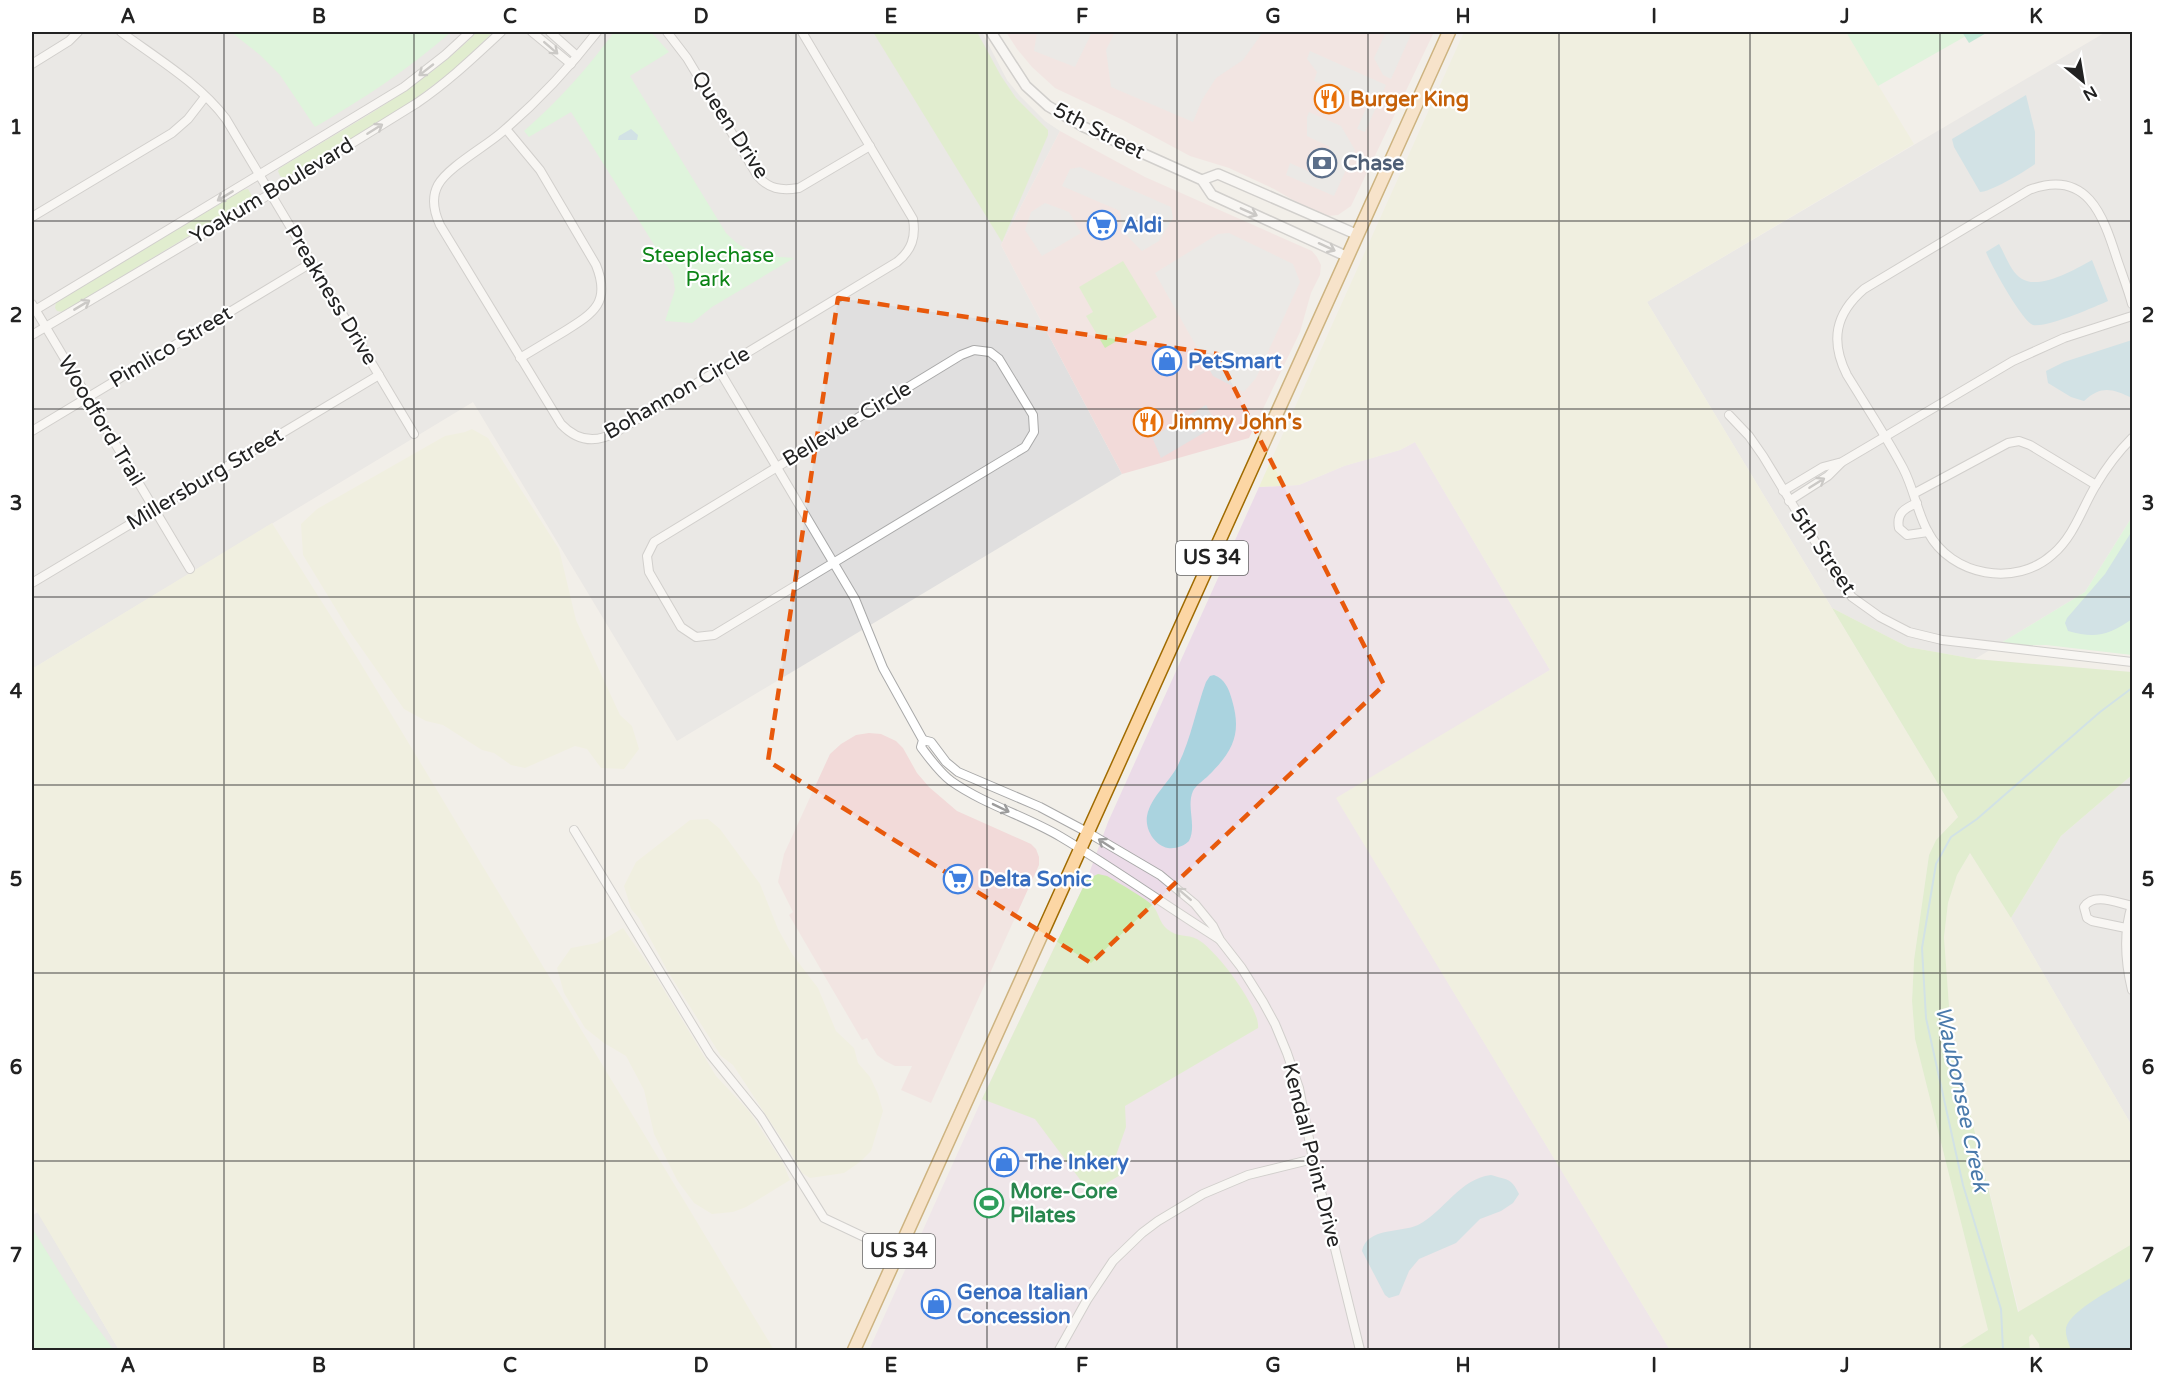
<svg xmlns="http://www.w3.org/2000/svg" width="2164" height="1382" font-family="'Varela Round',sans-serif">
<rect width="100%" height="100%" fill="#f2efe9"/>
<!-- residential -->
<g fill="#e0dfdf">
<path d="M32,32H982L1007,80L1020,96L1045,121L1060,131L1001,245L1122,474L677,741L473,402L32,669Z"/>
<path d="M2106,32H2132V517L2085,592L1975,659L1908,647L1832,608L1647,302Z"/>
<path d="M2132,775V1126L2011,918L2061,836Z"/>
<path d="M38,1212L119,1350H32V1216Z"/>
</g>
<!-- commercial -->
<g fill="#f2dad9">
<path d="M1006,32H1434L1351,206L1338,215L1328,216L1305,207L1274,189L1229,168L1190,156L1123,120L1055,88L1032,67L1017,49Z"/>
<path d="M1060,131L1145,177L1312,251L1317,257L1321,265L1320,275L1311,293L1300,332L1249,438L1122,474L1001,245Z"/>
<path d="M869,733L881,734L896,741L903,748L917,773L929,787L957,811L1031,844L1036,849L1039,857V865L931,1103L901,1090L912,1066H895L885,1061L877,1055L867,1038L862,1040L789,915L793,912L778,882L784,854L830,754L841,744L856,735Z"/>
</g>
<!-- industrial -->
<path fill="#ebdbe8" d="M1415,442L1550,670L1337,799L1670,1350H869L982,1099L1087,879L1108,822L1259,487L1299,485L1344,466L1400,450Z"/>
<!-- farmland -->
<g fill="#eef0d5">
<path d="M1464,32H1846L1914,144L1647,302L1958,817L1936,840L1929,855L1914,960L1912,1001L1915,1039L1988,1330L1956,1350H1670L1336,798L1550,670L1415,442L1400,450L1344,466L1299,485L1259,487Z"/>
<path d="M472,429L488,438L559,549L576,620L620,715L632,726L639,749L624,769L601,768L587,749L575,746L525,768L511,765L494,753L482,750L443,725L426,721L404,709L350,632L303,555L301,524L317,509L445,436L465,432Z"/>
<path d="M272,523L358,659L774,1350H119L32,1203V669Z"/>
<path d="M708,819L720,829L760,884L778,929L792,954L818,988L836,1031L854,1048L858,1063L870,1077L878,1094L883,1111L871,1151L860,1162L844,1173L810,1178L802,1173L791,1153L733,1065L721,1056L667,970L639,918L631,909L624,886L636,862L690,820Z"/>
<path d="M1970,853L2011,918L2132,1126V1244L2019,1312L1951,1033L1944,937L1948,903L1957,875Z"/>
<path d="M623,928L650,967L716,1076L749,1111L783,1163L790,1180L746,1207L733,1212L712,1214L694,1203L677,1180L654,1134L644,1090L626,1056L604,1043L585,1028L564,993L557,968L571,948L597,943Z"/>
<path d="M2032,1334L2039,1344L2040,1350H2030L2029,1337Z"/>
</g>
<!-- grass -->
<g fill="#cdebb0">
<path d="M477,32H493L457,67L411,102L289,176L284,178L280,176L278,171L280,168C348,126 421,89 477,32Z"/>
<path d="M873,32H977L1001,76L1016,98L1048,130V135L1002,242Z"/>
<path d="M248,189L252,196L248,200L63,312L57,311L55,308L56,302L243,190Z"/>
<path d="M1123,261L1157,317L1105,348L1086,316L1093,312L1079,287Z"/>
<path d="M1832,608L1908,647L1975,659L2132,672V775L2061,836L2011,918L1970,853L1957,875L1948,903L1944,937L1951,1033L2018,1312L2132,1244V1350H2040L2039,1344L2032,1334L2029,1337L2030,1350H1956L1988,1330L1915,1039L1912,1001L1914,960L1929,855L1936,840L1958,817Z"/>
<path d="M1098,874L1107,876C1115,881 1149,900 1153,906C1159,913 1159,922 1167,929C1178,938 1187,934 1197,939C1215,948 1261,1009 1258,1028L1125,1106L1126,1127L1114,1161L1122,1174L1090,1193L1035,1119L982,1099L1087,879Z"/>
</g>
<!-- park -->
<g fill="#c8facc">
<path d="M231,32H451C409,69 363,99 315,127L280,75L260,55Z"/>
<path d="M614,32H651L669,52L630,76L726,233C748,256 765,256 794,258L712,307L692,323L665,321L675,290L673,275L571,112L529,137L524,131C558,101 588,68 614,32Z"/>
<path d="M1846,32H1973L1878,86Z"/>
<path d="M2132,517V655L2046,645L1996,646L2085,592Z"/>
<path d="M32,1228L76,1299L114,1350H32Z"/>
</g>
<!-- pitch -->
<path fill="#88e0be" d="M1962,32H1988L1969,43Z"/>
<!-- parking -->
<g fill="#e2e2e2">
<path d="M1037,32H1092L1075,67L1034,51Z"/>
<path d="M1115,32H1263L1243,60L1216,78L1202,100L1193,122L1111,87L1106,50Z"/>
<path d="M1386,32H1412L1391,79L1383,75L1374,58Z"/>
<path d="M1310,51L1386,85L1365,132L1357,129L1368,104L1314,81L1317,72L1307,59Z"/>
<path d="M1309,112L1341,126L1355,150L1334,196L1286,175L1290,163L1312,173L1317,179L1330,147L1307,136V117Z"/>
<path d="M1080,167L1171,207L1173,218L1159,241L1142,251L1129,238L1122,227L1120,211L1062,186L1070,169Z"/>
<path d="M1045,203L1069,212L1081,233L1042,256L1025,230L1031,212Z"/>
<path d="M1229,233L1293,264L1300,282L1256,378L1244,392L1213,376L1155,273L1218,234Z"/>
<path d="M1206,405L1217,425L1161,458L1152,437Z"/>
</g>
<!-- water -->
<g fill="#aad3df">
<path d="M2026,95L2035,132V164C2026,171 1990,192 1980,192L1954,147L1952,139Z"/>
<path d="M631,129L638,135L637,140H618L619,136Z"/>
<path d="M1999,244C2005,254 2011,273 2022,279C2040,290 2076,269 2092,260L2108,301C2094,307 2047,328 2033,325C2022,321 1991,265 1986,252Z"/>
<path d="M2132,340V398C2112,389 2102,385 2084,401L2071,397L2048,383L2046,371L2064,362Z"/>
<path d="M2132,531V619C2109,635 2096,639 2068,631L2065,623L2067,618L2105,574Z"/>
<path d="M1214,675C1225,679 1229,689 1232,700C1242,734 1233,751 1209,775C1204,780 1196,785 1193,791C1186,807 1197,825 1189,841C1184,846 1176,849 1168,848C1154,845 1145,829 1147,816C1151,796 1170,782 1178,765C1191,739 1196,709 1206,682L1210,676Z"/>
<path d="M1491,1175C1506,1180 1511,1177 1519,1194L1513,1203L1501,1211L1480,1219L1456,1243L1419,1259L1409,1271L1399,1295L1389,1298L1385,1295L1362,1251C1367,1227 1401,1233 1418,1225C1445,1211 1459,1179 1491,1175Z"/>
<path d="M2132,1277V1350H2071C2069,1344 2065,1335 2066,1328C2070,1310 2117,1287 2132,1277Z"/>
</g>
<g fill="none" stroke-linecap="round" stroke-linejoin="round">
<!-- stream -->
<path stroke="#aad3df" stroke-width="2" d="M2003,1350L2001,1309L1963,1185L1926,1018L1922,948L1936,864L1951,837L1977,819L2100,712L2132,688"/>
<!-- minor casing -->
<g stroke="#a9a9a9" stroke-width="10">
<g id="minor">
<path d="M121,32C155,57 200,84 226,119L414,434"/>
<path d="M532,32L571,64"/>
<path d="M550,32L577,56"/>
<path d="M597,32C569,68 537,102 502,132C485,147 448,167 438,185C431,198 434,212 440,225L561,424C577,441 595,444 616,432L897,262C912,250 916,237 913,219L802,32"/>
<path d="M667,32L687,58L757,175C768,189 781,191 799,188L870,146"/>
<path d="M32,64L69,41L78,32"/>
<path d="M506,129L540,170L596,265C611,302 594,313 565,331C550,340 535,349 520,358"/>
<path d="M32,217L172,133L188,119L205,97"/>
<path d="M32,304L190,569"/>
<path d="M2132,304C2128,289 2122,274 2117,259C2103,215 2087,168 2029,190L1864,289C1835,314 1830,341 1847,375C1866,406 1886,436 1903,468C1914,489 1917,512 1928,532C1951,576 2016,588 2053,554C2074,536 2082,508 2096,485C2106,468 2118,452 2132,438"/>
<path d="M32,312L404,87L445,55L470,32"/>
<path d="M32,335L270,194L417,103C448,82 474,57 501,32"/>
<path d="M974,350L990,352L999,359L1033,415L1034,432L1025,447L714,635L696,637L681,627L649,572L647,556L654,542L961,355Z"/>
<path d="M719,370L855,599L883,668L923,740L921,747C930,759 939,772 951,781C985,805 1026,816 1061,837C1115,869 1166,906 1219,939"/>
<path d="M1729,415L1749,436L1763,456L1839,581L1852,597L1880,617L1909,632L1942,640L2132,662"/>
<path d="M32,431L311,263"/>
<path d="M1783,491L1823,467L1842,462L2013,361L2064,338L2132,316"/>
<path d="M1915,493L2008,443L2019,441L2030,445L2096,485"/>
<path d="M1789,501L1828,476L1841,463"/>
<path d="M1917,503C1905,508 1896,513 1899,528L1907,535L1928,532"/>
<path d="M32,583L379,375"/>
<path d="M923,740L931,742L946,762L958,772L1040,807L1087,832L1160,875L1195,904L1213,926L1220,940L1241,967L1263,1002L1275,1024L1287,1053L1299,1088L1313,1159L1360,1350"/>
<path d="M574,830L710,1054L761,1117L824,1218L898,1253"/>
<path d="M2132,905C2123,933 2125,961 2132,990"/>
<path d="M2126,928L2092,921L2087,918L2084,907C2094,892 2117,903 2132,906"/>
<path d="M1059,1350L1087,1300L1113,1261L1142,1233L1158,1221L1203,1194L1248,1175L1313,1159"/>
</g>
</g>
<!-- tertiary casing -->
<g stroke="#a9a9a9" stroke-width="12">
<g id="tertiary">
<path d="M991,32L1026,86L1048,106L1084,127L1202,180L1212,195L1348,257"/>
<path d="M1202,180L1218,174L1358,235"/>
</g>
</g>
<!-- primary casing -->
<g stroke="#a06b00" stroke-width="15">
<path id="primary" d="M854,1350L1449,32"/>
</g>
<!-- minor -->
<use href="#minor" stroke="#fff" stroke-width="8"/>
<!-- tertiary -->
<use href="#tertiary" stroke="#fff" stroke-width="9"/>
<!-- primary -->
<use href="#primary" stroke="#fcd6a4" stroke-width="12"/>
</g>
<!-- one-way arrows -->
<defs><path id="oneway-shaft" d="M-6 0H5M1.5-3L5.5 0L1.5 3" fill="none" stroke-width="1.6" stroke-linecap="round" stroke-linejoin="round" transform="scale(1.5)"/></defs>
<g stroke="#9c9c9c">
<use href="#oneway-shaft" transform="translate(551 48) rotate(41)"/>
<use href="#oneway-shaft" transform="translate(426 70) rotate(142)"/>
<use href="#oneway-shaft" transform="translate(375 129) rotate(-32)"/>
<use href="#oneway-shaft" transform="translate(225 196) rotate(149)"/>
<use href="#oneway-shaft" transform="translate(1249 212) rotate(24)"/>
<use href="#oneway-shaft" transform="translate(1327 247) rotate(25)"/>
<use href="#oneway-shaft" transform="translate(82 305) rotate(-31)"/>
<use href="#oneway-shaft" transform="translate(1817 483) rotate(-32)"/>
<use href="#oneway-shaft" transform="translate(1001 808) rotate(26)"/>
<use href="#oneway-shaft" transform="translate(1106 844) rotate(-147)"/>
<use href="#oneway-shaft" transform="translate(1184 894) rotate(-139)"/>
</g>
<!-- marked area -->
<path d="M0 0H2164V1382H0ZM838,298L1217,354L1384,685L1091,963L768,761Z" fill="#f2efe9" fill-opacity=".55" fill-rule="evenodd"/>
<path fill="none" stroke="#e8590c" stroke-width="4.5" stroke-dasharray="12 8" stroke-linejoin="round" d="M838,298L1217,354L1384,685L1091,963L768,761Z"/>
<!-- grid -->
<path fill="none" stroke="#222" stroke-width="1.5" stroke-opacity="0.55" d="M224,32V1350M414,32V1350M605,32V1350M796,32V1350M987,32V1350M1177,32V1350M1368,32V1350M1559,32V1350M1750,32V1350M1940,32V1350M32,221H2132M32,409H2132M32,597H2132M32,785H2132M32,973H2132M32,1161H2132"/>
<!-- icons -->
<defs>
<g id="restaurant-ring" transform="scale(1.5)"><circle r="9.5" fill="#fff" stroke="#e8710a" stroke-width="1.5"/><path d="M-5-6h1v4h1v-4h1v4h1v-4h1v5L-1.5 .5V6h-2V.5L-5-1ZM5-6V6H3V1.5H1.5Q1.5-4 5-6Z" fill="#e8710a"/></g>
<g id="bank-ring" transform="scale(1.5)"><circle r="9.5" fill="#fff" stroke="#5c6f8a" stroke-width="1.5"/><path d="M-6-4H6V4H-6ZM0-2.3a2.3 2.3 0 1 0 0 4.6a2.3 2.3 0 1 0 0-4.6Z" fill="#5c6f8a"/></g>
<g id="supermarket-ring" transform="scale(1.5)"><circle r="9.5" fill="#fff" stroke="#3f7fe0" stroke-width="1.5"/><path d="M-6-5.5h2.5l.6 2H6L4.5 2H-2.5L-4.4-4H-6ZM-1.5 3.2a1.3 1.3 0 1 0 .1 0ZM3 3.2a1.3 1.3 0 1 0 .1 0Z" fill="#3f7fe0"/></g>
<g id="shop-ring" transform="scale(1.5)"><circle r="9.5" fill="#fff" stroke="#3f7fe0" stroke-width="1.5"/><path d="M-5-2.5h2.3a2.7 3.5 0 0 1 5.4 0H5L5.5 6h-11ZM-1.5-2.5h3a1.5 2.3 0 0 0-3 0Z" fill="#3f7fe0"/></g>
<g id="stadium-ring" transform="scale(1.5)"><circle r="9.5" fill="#fff" stroke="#2e9e5b" stroke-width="1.5"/><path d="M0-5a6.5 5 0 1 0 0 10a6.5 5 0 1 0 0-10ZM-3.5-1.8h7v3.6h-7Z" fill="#2e9e5b"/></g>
</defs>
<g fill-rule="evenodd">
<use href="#restaurant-ring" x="1329" y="99"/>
<use href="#bank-ring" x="1322" y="163"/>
<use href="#supermarket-ring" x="1102" y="225"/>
<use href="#shop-ring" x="1167" y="361"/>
<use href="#restaurant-ring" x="1148" y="422"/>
<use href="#supermarket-ring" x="958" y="879"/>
<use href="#shop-ring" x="1004" y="1162"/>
<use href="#stadium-ring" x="989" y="1203"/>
<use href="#shop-ring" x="936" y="1304"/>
</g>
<g text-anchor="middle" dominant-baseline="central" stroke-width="4.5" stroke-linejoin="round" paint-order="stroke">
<!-- shield labels -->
<g fill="#fff" stroke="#646464" stroke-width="1.5">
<rect x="1176" y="541" width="72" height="34" rx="4.5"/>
<rect x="863" y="1234" width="72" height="34" rx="4.5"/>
</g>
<g font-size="20" font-weight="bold" fill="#222">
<text x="1212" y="558">US 34</text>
<text x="899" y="1251">US 34</text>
</g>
<!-- food labels -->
<g font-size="21" font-weight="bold" fill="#c56008" stroke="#fff" text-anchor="start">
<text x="1350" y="99">Burger King</text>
<text x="1169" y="422">Jimmy John's</text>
</g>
<!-- street labels -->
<g font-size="21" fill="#222" stroke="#fff">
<text transform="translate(730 125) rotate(57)">Queen Drive</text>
<text transform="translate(1099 131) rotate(27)">5th Street</text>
<text transform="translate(272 191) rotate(-31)">Yoakum Boulevard</text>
<text transform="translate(331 295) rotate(59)">Preakness Drive</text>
<text transform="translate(171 347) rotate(-31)">Pimlico Street</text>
<text transform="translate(677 393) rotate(-30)">Bohannon Circle</text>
<text transform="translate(101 421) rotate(59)">Woodford Trail</text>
<text transform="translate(847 424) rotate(-31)">Bellevue Circle</text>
<text transform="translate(205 479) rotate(-31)">Millersburg Street</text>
<text transform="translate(1823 551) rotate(56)">5th Street</text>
<text transform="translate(1312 1155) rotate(76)">Kendall Point Drive</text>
</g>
<!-- service labels -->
<g font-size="21" font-weight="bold" fill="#4e5e75" stroke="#fff" text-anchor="start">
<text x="1343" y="163">Chase</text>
</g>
<!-- shop labels -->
<g font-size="21" font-weight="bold" fill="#366cbe" stroke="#fff" text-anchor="start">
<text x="1123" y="225">Aldi</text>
<text x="1188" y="361">PetSmart</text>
<text x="979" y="879">Delta Sonic</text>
<text x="1025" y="1162">The Inkery</text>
<text x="957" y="1292">Genoa Italian<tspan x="957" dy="24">Concession</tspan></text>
</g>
<!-- park labels -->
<g font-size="21" fill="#0c8416" stroke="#fff">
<text x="708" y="255">Steeplechase<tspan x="708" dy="24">Park</tspan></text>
</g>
<!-- leisure labels -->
<g font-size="21" font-weight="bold" fill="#27864d" stroke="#fff" text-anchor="start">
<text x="1010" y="1191">More-Core<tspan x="1010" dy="24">Pilates</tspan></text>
</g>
<!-- water labels -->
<g font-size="22" font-style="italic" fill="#4a7aab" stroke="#fff">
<text transform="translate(1962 1099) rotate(78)">Waubonsee Creek</text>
</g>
</g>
<!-- border -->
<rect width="2164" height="1382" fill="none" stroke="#ffffff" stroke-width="66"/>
<!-- north arrow -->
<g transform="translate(2083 81) rotate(150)" stroke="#ffffff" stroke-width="4.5" paint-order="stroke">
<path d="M0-4.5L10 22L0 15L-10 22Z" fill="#222222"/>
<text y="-9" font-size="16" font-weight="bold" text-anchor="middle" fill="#222222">N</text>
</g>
<rect x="33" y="33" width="2098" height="1316" fill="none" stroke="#222" stroke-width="2"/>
<g font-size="20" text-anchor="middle" font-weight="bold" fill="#222">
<text x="128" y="23">A</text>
<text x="319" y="23">B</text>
<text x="510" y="23">C</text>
<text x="701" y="23">D</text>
<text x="891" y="23">E</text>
<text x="1082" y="23">F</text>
<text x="1273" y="23">G</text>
<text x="1463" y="23">H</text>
<text x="1654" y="23">I</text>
<text x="1845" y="23">J</text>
<text x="2036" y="23">K</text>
<text x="16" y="134">1</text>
<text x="2148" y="134">1</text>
<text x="16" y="322">2</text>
<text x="2148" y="322">2</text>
<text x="16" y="510">3</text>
<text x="2148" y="510">3</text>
<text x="16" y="698">4</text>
<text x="2148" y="698">4</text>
<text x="16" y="886">5</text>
<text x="2148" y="886">5</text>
<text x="16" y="1074">6</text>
<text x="2148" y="1074">6</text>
<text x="16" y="1262">7</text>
<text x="2148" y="1262">7</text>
<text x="128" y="1372">A</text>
<text x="319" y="1372">B</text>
<text x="510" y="1372">C</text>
<text x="701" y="1372">D</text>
<text x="891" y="1372">E</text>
<text x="1082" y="1372">F</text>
<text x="1273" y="1372">G</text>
<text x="1463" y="1372">H</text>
<text x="1654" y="1372">I</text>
<text x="1845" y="1372">J</text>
<text x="2036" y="1372">K</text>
</g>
</svg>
